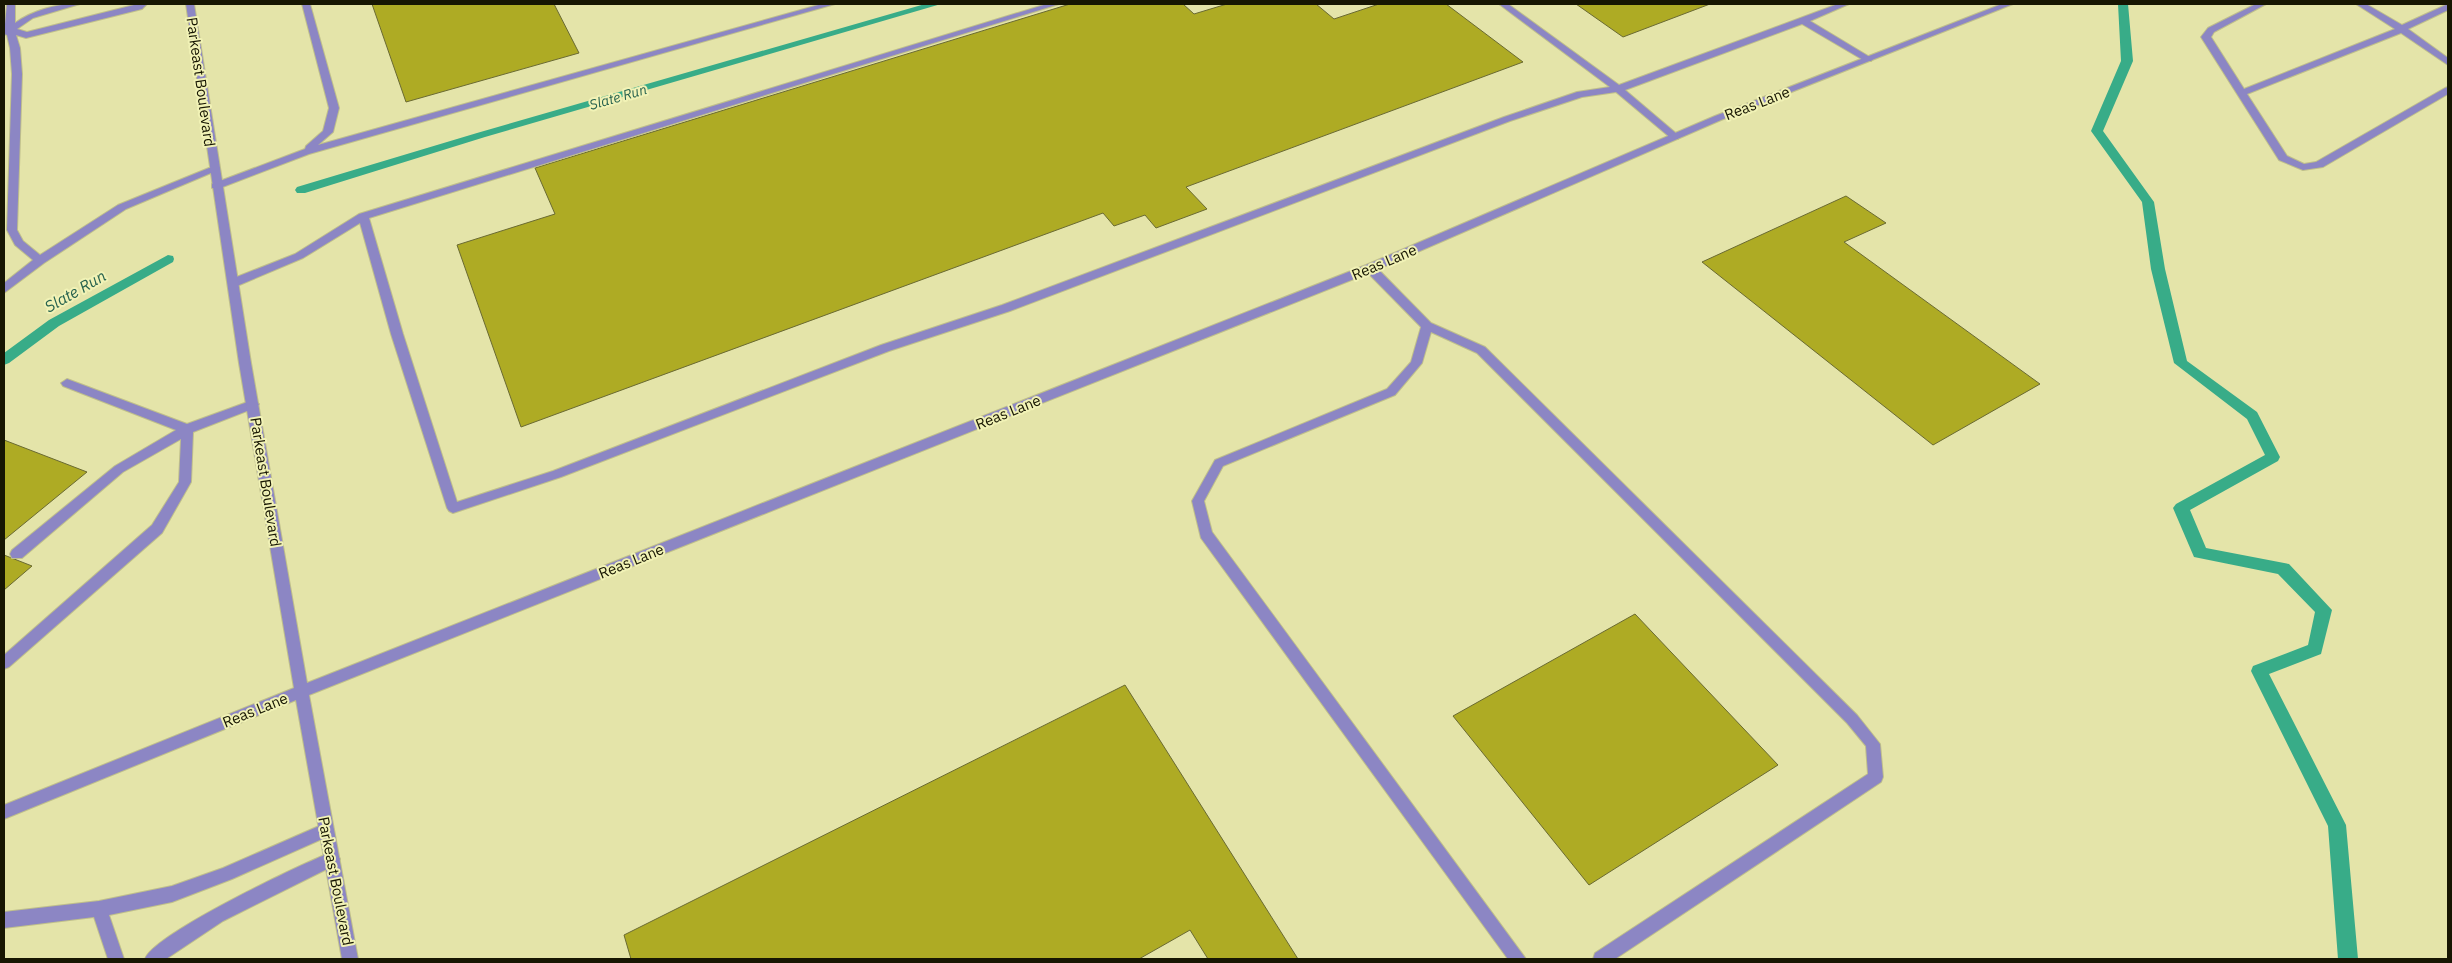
<svg xmlns="http://www.w3.org/2000/svg" width="2452" height="963" font-family="'IBM Plex Sans',sans-serif">
<rect width="100%" height="100%" fill="#e4e4a9"/>
<g fill="none" stroke-linecap="round" stroke-linejoin="round">
<!-- stream -->
<g fill="#38ac88" fill-rule="evenodd">
<path d="M925,4H941L485,137L305,193H297L295,190L297,187L477,133Z"/>
<path d="M2118,4H2128L2133,61L2103,131L2154,202L2165,269L2187,361L2257,412L2280,457L2278,461L2190,510L2206,548L2289,564L2332,610L2321,654L2269,674L2346,825L2358,959H2338L2328,826L2251,671L2253,666L2308,645L2315,612L2278,574L2194,557L2173,508L2176,504L2265,455L2247,419L2174,363L2151,269L2142,202L2091,131L2121,61Z"/>
<path d="M168,255L173,256L174,259L173,262L59,326L9,363L4,365V353L49,320Z"/>
</g>
</g>
<!-- building -->
<g fill="#aeab24" stroke="#6a6a32">
<path d="M372,4H554L579,53L406,102Z"/>
<path d="M1070,4H1183L1194,14L1227,4H1316L1334,19L1379,4H1446L1523,62L1186,187L1207,209L1156,228L1145,215L1114,226L1103,213L521,427L457,245L555,214L535,168Z"/>
<path d="M1576,4H1710L1623,37Z"/>
<path d="M1846,196L1886,223L1844,242L2040,384L1933,445L1702,262Z"/>
<path d="M4,440L87,472L4,540Z"/>
<path d="M4,555L32,566L4,590Z"/>
<path d="M1635,614L1778,765L1589,885L1453,716Z"/>
<path d="M1125,685L1298,959H1208L1190,930L1139,959H631L624,935Z"/>
</g>
<g fill="none" stroke-linecap="round" stroke-linejoin="round">
<!-- lane casing -->
<g stroke="#bfbf8b" stroke-width="2">
<g id="lane">
<path d="M7,4H15V23C33,10 59,3 80,4L33,18L17,29L27,32L138,4H147L142,9L26,38L16,35L20,48L22,74L17,230L23,241L40,255L118,205L209,168L213,167L218,170L126,209L44,263L4,293V283L33,260L15,245L7,230L12,74L10,48L7,35L4,34Z"/>
<path d="M302,4H310L339,108L333,132L318,145L822,4H835L309,154L220,188H212V184L305,149L306,146L323,131L329,108Z"/>
<path d="M1047,4H1059L369,218L403,334L457,502L553,471L881,345L1002,305L1504,117L1577,92L1610,87L1499,4H1508L1619,85L1838,4H1849L1810,21L1873,59L1871,61H1865L1802,24L1625,90L1678,135V139H1672L1616,92L1582,97L1510,121L1010,311L889,351L561,477L453,513L449,511L447,508L391,334L360,223L303,258L237,286H229L228,283L229,280L295,254L359,214Z"/>
<path d="M2256,4H2266L2214,32L2211,37L2244,89L2395,29L2356,4H2366L2402,25L2448,4V10L2408,29L2448,58V65L2401,33L2247,94L2287,156L2304,164L2316,162L2445,88L2448,87V94L2323,167L2303,170L2279,160L2201,37L2208,28Z"/>
<path d="M1370,264L1374,265L1431,323L1485,347L1857,715L1880,744L1883,777L1881,782L1615,959H1593L1595,953L1868,774L1866,746L1847,723L1477,353L1431,332L1422,363L1395,395L1223,466L1204,501L1212,532L1526,959H1508L1201,538L1192,501L1215,460L1387,389L1411,362L1421,327L1366,271L1365,268Z"/>
<path d="M67,379L187,424L253,400L259,404L257,407L193,432L191,482L162,533L9,667L4,669V655L152,525L179,482L181,439L123,472L22,558H12L10,554L12,550L115,466L176,430L63,386L61,383Z"/>
<path d="M326,823L331,825L334,830L331,835L232,879L172,902L109,915L124,959H108L94,917L4,928V912L99,901L172,886L223,868Z"/>
<path d="M332,852L337,854L340,859L337,864L223,921L166,959H145C154,934 301,864 332,852Z"/>
</g>
</g>
<!-- street casing -->
<g stroke="#bfbf8b" stroke-width="2">
<path id="street" d="M186,4H194L251,363L307,683L1366,265L1715,116L2002,4H2013L1721,120L1374,271L309,695L358,959H342L296,700L4,819V805L294,688L239,363Z"/>
</g>
<!-- lane -->
<use href="#lane" fill="#8c86c4" fill-rule="evenodd"/>
<!-- street -->
<use href="#street" fill="#8c86c4" fill-rule="evenodd"/>
</g>
<g text-anchor="middle" dominant-baseline="central" stroke-width="4" stroke-linejoin="round" paint-order="stroke">
<!-- far-water labels -->
<g font-size="14" font-style="italic" fill="#27624e" stroke="#f1f2b6">
<text transform="translate(618 97) rotate(-16)">Slate Run</text>
</g>
<!-- street labels -->
<g font-size="15" fill="#171602" stroke="#f1f2b6">
<text transform="translate(201 82) rotate(82)">Parkeast Boulevard</text>
<text transform="translate(1757 103) rotate(-21)">Reas Lane</text>
<text transform="translate(1384 262) rotate(-23)">Reas Lane</text>
<text transform="translate(1008 412) rotate(-22)">Reas Lane</text>
<text transform="translate(266 482) rotate(81)">Parkeast Boulevard</text>
<text transform="translate(631 561) rotate(-22)">Reas Lane</text>
<text transform="translate(255 710) rotate(-22)">Reas Lane</text>
<text transform="translate(336 881) rotate(79)">Parkeast Boulevard</text>
</g>
<!-- water labels -->
<g font-size="16" font-style="italic" fill="#27624e" stroke="#f1f2b6">
<text transform="translate(75 291) rotate(-30)">Slate Run</text>
</g>
</g>
<!-- border -->
<rect width="2452" height="963" fill="none" stroke="#171602" stroke-width="10"/>
</svg>
